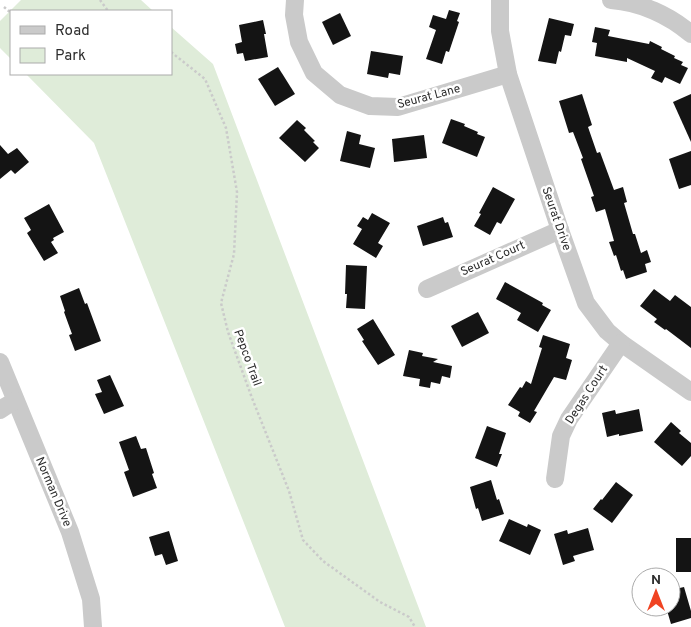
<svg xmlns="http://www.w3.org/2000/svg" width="691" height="627" font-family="Overpass,sans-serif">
<rect width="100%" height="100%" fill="#fff"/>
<!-- green -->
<g fill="#dfecd9">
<path d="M21,0H141L153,11H11V59L0,48V21Z"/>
<path d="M171,27L213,64L426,627H285L94,143L26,74H171Z"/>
</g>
<!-- building -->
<g fill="#141414">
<path d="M449,10L460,13L457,21L459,22L449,52L446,51L442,64L426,59L436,30L429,27L433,15L446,19Z"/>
<path d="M340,13L351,36L333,45L322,22Z"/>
<path d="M549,18L574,24L571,36L565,35L561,52L559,51L556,64L538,61Z"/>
<path d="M263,20L266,34H264L268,57L245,61L243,53L237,54L235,44L242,42L239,25Z"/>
<path d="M595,27L610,30L608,36L649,44L650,41L662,47L661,49L675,56L674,58L683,62L681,65L688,68L680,84L665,77L662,83L651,78L655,71L627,58V62L595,56L597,43L592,42Z"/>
<path d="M371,51L403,56L400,75L389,73L388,78L367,74Z"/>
<path d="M278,67L295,94L275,106L258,79Z"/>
<path d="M582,94L592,125L588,127L597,153L600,152L614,190L623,187L627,202L624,203L633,234H635L641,253L647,250L651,262L645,264L647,272L626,279L623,270L621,271L616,255L614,256L609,242L614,241L605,209L596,212L591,197L594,196L581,159L583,158L573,132L569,133L559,101Z"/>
<path d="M691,94V142L673,102Z"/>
<path d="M451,119L465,124L464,126L478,132L477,134L485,137L477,157L442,143Z"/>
<path d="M297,120L306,128L304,130L315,141L313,142L319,148L305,162L279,138Z"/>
<path d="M347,131L361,135L359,144L375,148L370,168L340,161Z"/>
<path d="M424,135L427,158L394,162L392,139Z"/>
<path d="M0,145L8,154L17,148L29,162L15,174L11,170L0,179Z"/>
<path d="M691,151V185L679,189L669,159Z"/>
<path d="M493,187L515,199L501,224L497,222L490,235L474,226L481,214L479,213Z"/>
<path d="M49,204L64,232L53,238L54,240L51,242L58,253L44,261L27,233L31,230L24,218Z"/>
<path d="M372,213L390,223L378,243L383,246L376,258L353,244L362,229L357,226L363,217L368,220Z"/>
<path d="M443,217L445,223L448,222L453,237L423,246L417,226Z"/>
<path d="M346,265L367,266L365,309L346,308L347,294H345Z"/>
<path d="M505,282L543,303L542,305L551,310L538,332L517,320L521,313L496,299Z"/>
<path d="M79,288L85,304L87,303L101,341L75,351L69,335L72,334L64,312L65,311L60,296Z"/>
<path d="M654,289L670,301L675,295L691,307V348L666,329L665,330L654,322L657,319L640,306Z"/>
<path d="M478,312L489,333L462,347L451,326Z"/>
<path d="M373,319L395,355L378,365L362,341L364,340L357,329Z"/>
<path d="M543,335L570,344L566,358L572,360L566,380L554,377L534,411L537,412L530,423L518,416L520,412L508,405L520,387L522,388L526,381L531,384L542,348L539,347Z"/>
<path d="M409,350L423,353L422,356L438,359L433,362L452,366L450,378L442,376L440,384L431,382L430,388L419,386L420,379L403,376Z"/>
<path d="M110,375L124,406L104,414L95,394L102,392L97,380Z"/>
<path d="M639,409L643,431L619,436V434L607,437L602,413L615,410L616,414Z"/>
<path d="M671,422L681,431L679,433L691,443V456L682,466L654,442Z"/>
<path d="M487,426L506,433L499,454H502L497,467L475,458Z"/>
<path d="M136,436L141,449L146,448L154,473L152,474L157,488L133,497L124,472L129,470L119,442Z"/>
<path d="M491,480L497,500L499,499L504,514L482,521L478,508L476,509L470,487Z"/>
<path d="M616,482L633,495L612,523L593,509L601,499L602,500Z"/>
<path d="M509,519L527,527L528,524L541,530L530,555L499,541Z"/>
<path d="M588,528L594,550L573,556L575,561L563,565L554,534L567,530L568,534Z"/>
<path d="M169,531L178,561L166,565L162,554L155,556L149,537Z"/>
<rect x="676" y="538" width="15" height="34"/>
<path d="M684,587L691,611V618L671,624L666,607H671V590Z"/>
</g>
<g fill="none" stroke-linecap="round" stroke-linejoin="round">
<!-- path -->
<g stroke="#cacaca" stroke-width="2.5" stroke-dasharray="2.5 2.5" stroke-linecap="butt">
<path d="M100,0L108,11"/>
<path d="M4,7L11,13"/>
<path d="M171,52L205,79L226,128L237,192L234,254L221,303L228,332L252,398L289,491L303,540L323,561L380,602L409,617L415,627"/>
</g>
<!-- minor -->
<g stroke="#cacaca" stroke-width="18">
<path d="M295,0L294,15L299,42L314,73L340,95L370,106L398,107L508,74"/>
<path d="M500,0V31L508,74L560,230L586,303L607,331L621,343L691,392"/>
<path d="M611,0C640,2 669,15 691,34"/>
<path d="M427,289L560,230"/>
<path d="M0,362L70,532L91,599L93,627"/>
<path d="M0,410L6,406L15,401"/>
<path d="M555,479L561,436L569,419L621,343"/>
</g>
</g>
<g text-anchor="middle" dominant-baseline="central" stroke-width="5" stroke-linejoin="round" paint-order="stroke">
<!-- street labels -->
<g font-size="12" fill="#2d2d2d" stroke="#fff">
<text transform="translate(429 97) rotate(-15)">Seurat Lane</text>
<text transform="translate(556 219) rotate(71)">Seurat Drive</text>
<text transform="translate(493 259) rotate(-24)">Seurat Court</text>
<text transform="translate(247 358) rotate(70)">Pepco Trail</text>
<text transform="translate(587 395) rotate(-57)">Degas Court</text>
<text transform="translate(53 492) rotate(67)">Norman Drive</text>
</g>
</g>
<!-- legend -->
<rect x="10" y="10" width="162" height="65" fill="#ffffff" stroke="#ababab"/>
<rect x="20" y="26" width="25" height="8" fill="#cacaca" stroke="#ababab"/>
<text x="55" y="35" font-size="15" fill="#2d2d2d">Road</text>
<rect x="20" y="48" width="25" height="15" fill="#dfecd9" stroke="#ababab"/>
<text x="55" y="60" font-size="15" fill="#2d2d2d">Park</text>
<!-- north arrow -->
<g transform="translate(656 592)"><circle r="24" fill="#ffffff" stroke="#ababab"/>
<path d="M0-4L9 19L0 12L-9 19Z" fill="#f04322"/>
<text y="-8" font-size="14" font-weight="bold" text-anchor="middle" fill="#2d2d2d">N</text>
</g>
</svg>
